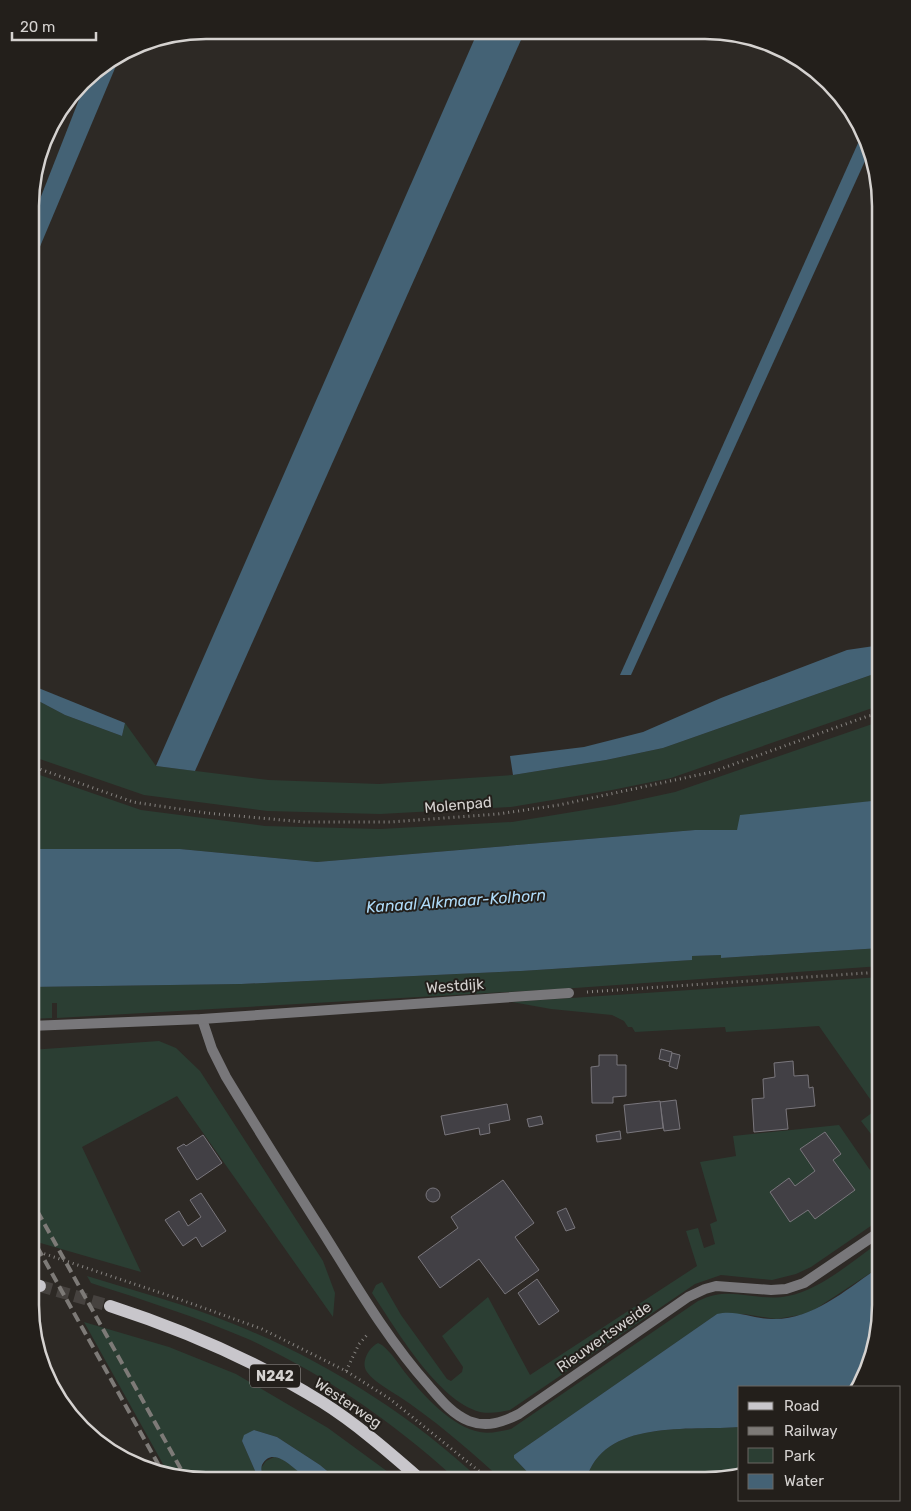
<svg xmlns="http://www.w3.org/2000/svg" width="911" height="1511" font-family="Rubik,sans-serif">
<rect width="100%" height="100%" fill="#2d2925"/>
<!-- green -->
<g fill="#2b3e33">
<path d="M881,674V705L671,778L612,790L511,807L380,814L267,811L144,795L31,756V697L65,715L122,736L125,723L156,766L269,780L379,784L513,775L606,760L663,748L871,675Z"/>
<path d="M881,721V800L811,809L737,830H695L317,862L180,849H31V772L141,810L265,826L380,829L512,822L615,805L675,792Z"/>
<path d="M881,948V966L575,988L57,1018V1003H52V1018L30,1019V987L241,984L521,971L691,960V956L721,955V958Z"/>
<path d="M881,977V1147L861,1121L877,1109L819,1026L726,1032L725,1027L635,1032L632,1027H628L624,1021L612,1015L551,1009L512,1002Z"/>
<path d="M159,1041L176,1048L200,1071L323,1261L335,1293L333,1317L177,1096L82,1147L141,1272L30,1240V1050Z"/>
<path d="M839,1125L870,1170L881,1168V1219L811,1267L796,1274L772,1280L721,1275L695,1284L510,1410C500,1412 491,1414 480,1412C437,1400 396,1329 372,1293L376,1285L382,1282L401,1315L447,1379L451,1381L462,1372L463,1367L442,1336L488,1297L530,1375L697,1266L686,1231L698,1228L704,1248L715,1244L710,1224L717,1221L700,1162L736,1156L733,1136Z"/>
<path d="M881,1241V1266L814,1310L800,1315L776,1319L744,1314H717L514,1455V1458L536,1481L502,1480C474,1454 445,1429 413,1406C402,1397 374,1383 367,1372C360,1363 369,1347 378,1343L382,1345C392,1353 399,1365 407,1375C424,1396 452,1427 480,1432C490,1434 501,1431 511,1429L698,1301C732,1284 755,1303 788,1296C820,1290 854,1260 881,1241Z"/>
<path d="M87,1276C135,1291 185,1304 231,1323C322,1359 409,1413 480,1480H457C403,1431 347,1390 282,1356C270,1350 259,1344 248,1339C196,1317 144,1300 91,1283Z"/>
<path d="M84,1322L169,1347L236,1374L328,1428L399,1480H338L320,1465L277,1437L254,1430L242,1441L259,1480H183L168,1473Z"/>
<path d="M740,1427V1474L706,1481H586C602,1418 691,1431 740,1427Z"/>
<path d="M274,1457L282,1459L311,1480H266L261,1468L266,1461Z"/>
</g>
<!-- water -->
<g fill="#446275">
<path d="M478,31H525L195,771L156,766Z"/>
<path d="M121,54L31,268V222L89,74Z"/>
<path d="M863,132L868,139L870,150L631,675H620Z"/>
<path d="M881,645V674L871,675L663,748L606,760L513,775L510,756L584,747L643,732L721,698L847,650Z"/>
<path d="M31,685L125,723L122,736L65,715L31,697Z"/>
<path d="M881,800V948L721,958V955L692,956V960L521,971L241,984L30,987L31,849H180L317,862L695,830H737L740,815Z"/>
<path d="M881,1266V1317L872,1362L858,1387H740V1427C691,1431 602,1418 586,1481H536L514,1458V1455L717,1314C737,1309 755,1320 775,1319C815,1319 849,1287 881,1266Z"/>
<path d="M254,1430L277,1437L320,1465L338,1480C330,1480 318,1482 311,1480C298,1475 274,1442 262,1465C260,1471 263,1475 266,1480H259L242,1441L244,1435Z"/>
</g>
<!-- building -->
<g fill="#424045" stroke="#79767c">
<path d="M661,1049L672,1052L670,1062L659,1059Z"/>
<path d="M672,1053L680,1055L677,1069L669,1066Z"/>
<path d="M599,1055H617V1065H626V1096L613,1097V1103H592L591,1067L599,1066Z"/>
<path d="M793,1061L794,1076L808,1075L809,1088L813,1087L815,1106L786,1109L788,1129L754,1132L752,1099L764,1098L763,1079L775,1077L774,1063Z"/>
<path d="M676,1100L680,1129L664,1131L660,1102Z"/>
<path d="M660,1101L663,1128L627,1133L624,1105Z"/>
<path d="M507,1104L510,1120L489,1124L490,1133L480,1135L479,1128L445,1135L441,1116Z"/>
<path d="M541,1116L543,1124L529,1127L527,1119Z"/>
<path d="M620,1131L621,1139L597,1142L596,1135Z"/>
<path d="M825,1132L841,1154L833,1160L855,1190L815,1219L808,1210L790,1222L770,1192L789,1178L795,1186L815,1171L800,1149Z"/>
<path d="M203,1135L222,1163L197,1180L177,1148L184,1144L186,1146Z"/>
<path d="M503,1180L534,1223L515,1237L539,1270L505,1294L479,1259L440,1288L418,1257L458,1228L451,1217Z"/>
<circle cx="433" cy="1195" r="7"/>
<path d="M201,1193L226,1231L202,1247L196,1237L183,1246L165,1220L179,1211L188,1226L201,1217L190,1200Z"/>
<path d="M566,1208L575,1228L566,1231L557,1212Z"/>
<path d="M537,1279L559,1311L539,1325L518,1293Z"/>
</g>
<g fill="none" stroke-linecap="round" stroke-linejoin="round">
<!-- primary-tunnel -->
<path stroke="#46423f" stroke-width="12" stroke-dasharray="12 6" stroke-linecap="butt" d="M40,1286L110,1306"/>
<!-- path -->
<g stroke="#878481" stroke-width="3" stroke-dasharray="1 4" stroke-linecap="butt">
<path d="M31,766L133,802L206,813L304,822H391L498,814L559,805L712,772L868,716L881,714"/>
<path d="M587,992L881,972"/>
<path d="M30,1249L173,1297L262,1329L346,1371L390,1399L490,1480"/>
<path d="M346,1371L359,1344L367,1335"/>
</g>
<!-- minor -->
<g stroke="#78777a" stroke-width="10">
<path d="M202,1019L212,1049L226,1077C258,1130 291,1182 324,1234C357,1287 388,1340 429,1386C441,1400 452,1414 469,1421C487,1428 503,1422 519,1414L688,1297L705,1289L716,1286L771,1290L786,1289L804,1283L881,1231"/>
<path d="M30,1026L202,1019L569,993"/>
</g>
<!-- primary -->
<g stroke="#c8c6cb" stroke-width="12">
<path d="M30,1283L40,1286"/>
<path d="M110,1306C184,1330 257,1362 322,1402C357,1424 390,1453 421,1480"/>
</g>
<!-- rail -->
<g stroke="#7d7a77" stroke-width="4" stroke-dasharray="10 5" stroke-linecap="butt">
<path d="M30,1198L187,1480"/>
<path d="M30,1234L162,1471"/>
</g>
</g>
<g text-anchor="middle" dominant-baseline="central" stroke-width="4" stroke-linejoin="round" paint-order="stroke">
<!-- shield labels -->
<rect fill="#231f1b" stroke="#a09c9a" stroke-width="1" x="250" y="1364.5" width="50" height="23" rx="4"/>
<g font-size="14" font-weight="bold" fill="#d5d2d0">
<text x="275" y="1376">N242</text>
</g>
<!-- street labels -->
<g font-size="15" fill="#d5d2d0" stroke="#231f1b">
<text transform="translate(458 805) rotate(-5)">Molenpad</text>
<text transform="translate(455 986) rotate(-4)">Westdijk</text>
<text transform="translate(604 1337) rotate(-35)">Rieuwertsweide</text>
<text transform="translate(348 1403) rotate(34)">Westerweg</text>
</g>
<!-- water labels -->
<g font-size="16" font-style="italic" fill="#aedaf7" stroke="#231f1b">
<text transform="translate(456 901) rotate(-4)">Kanaal Alkmaar-Kolhorn</text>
</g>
</g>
<!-- crop -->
<path d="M0 0H911V1511H0ZM206 39H705A167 167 0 0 1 872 206V1305A167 167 0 0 1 705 1472H206A167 167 0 0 1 39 1305V206A167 167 0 0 1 206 39Z" fill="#231f1b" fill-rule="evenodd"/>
<path fill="none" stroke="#d5d2d0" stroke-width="2.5" d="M206 39H705A167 167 0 0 1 872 206V1305A167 167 0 0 1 705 1472H206A167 167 0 0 1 39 1305V206A167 167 0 0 1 206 39Z"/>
<!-- legend -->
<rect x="738" y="1386" width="162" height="115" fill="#231f1b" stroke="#6a6763"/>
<rect x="748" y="1402" width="25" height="8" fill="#c8c6cb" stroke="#6a6763"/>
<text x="784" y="1411" font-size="15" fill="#d5d2d0">Road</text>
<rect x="748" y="1427" width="25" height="8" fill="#7d7a77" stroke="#6a6763"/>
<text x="784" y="1436" font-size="15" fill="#d5d2d0">Railway</text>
<rect x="748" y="1448" width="25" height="15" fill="#2b3e33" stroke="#6a6763"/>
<text x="784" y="1461" font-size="15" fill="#d5d2d0">Park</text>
<rect x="748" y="1474" width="25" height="15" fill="#446275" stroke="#6a6763"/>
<text x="784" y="1486" font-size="15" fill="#d5d2d0">Water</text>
<!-- scale -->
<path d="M12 32v8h84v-8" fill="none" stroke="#d5d2d0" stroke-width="2.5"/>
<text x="20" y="32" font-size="15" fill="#d5d2d0" stroke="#231f1b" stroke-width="4" paint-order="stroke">20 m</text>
</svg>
